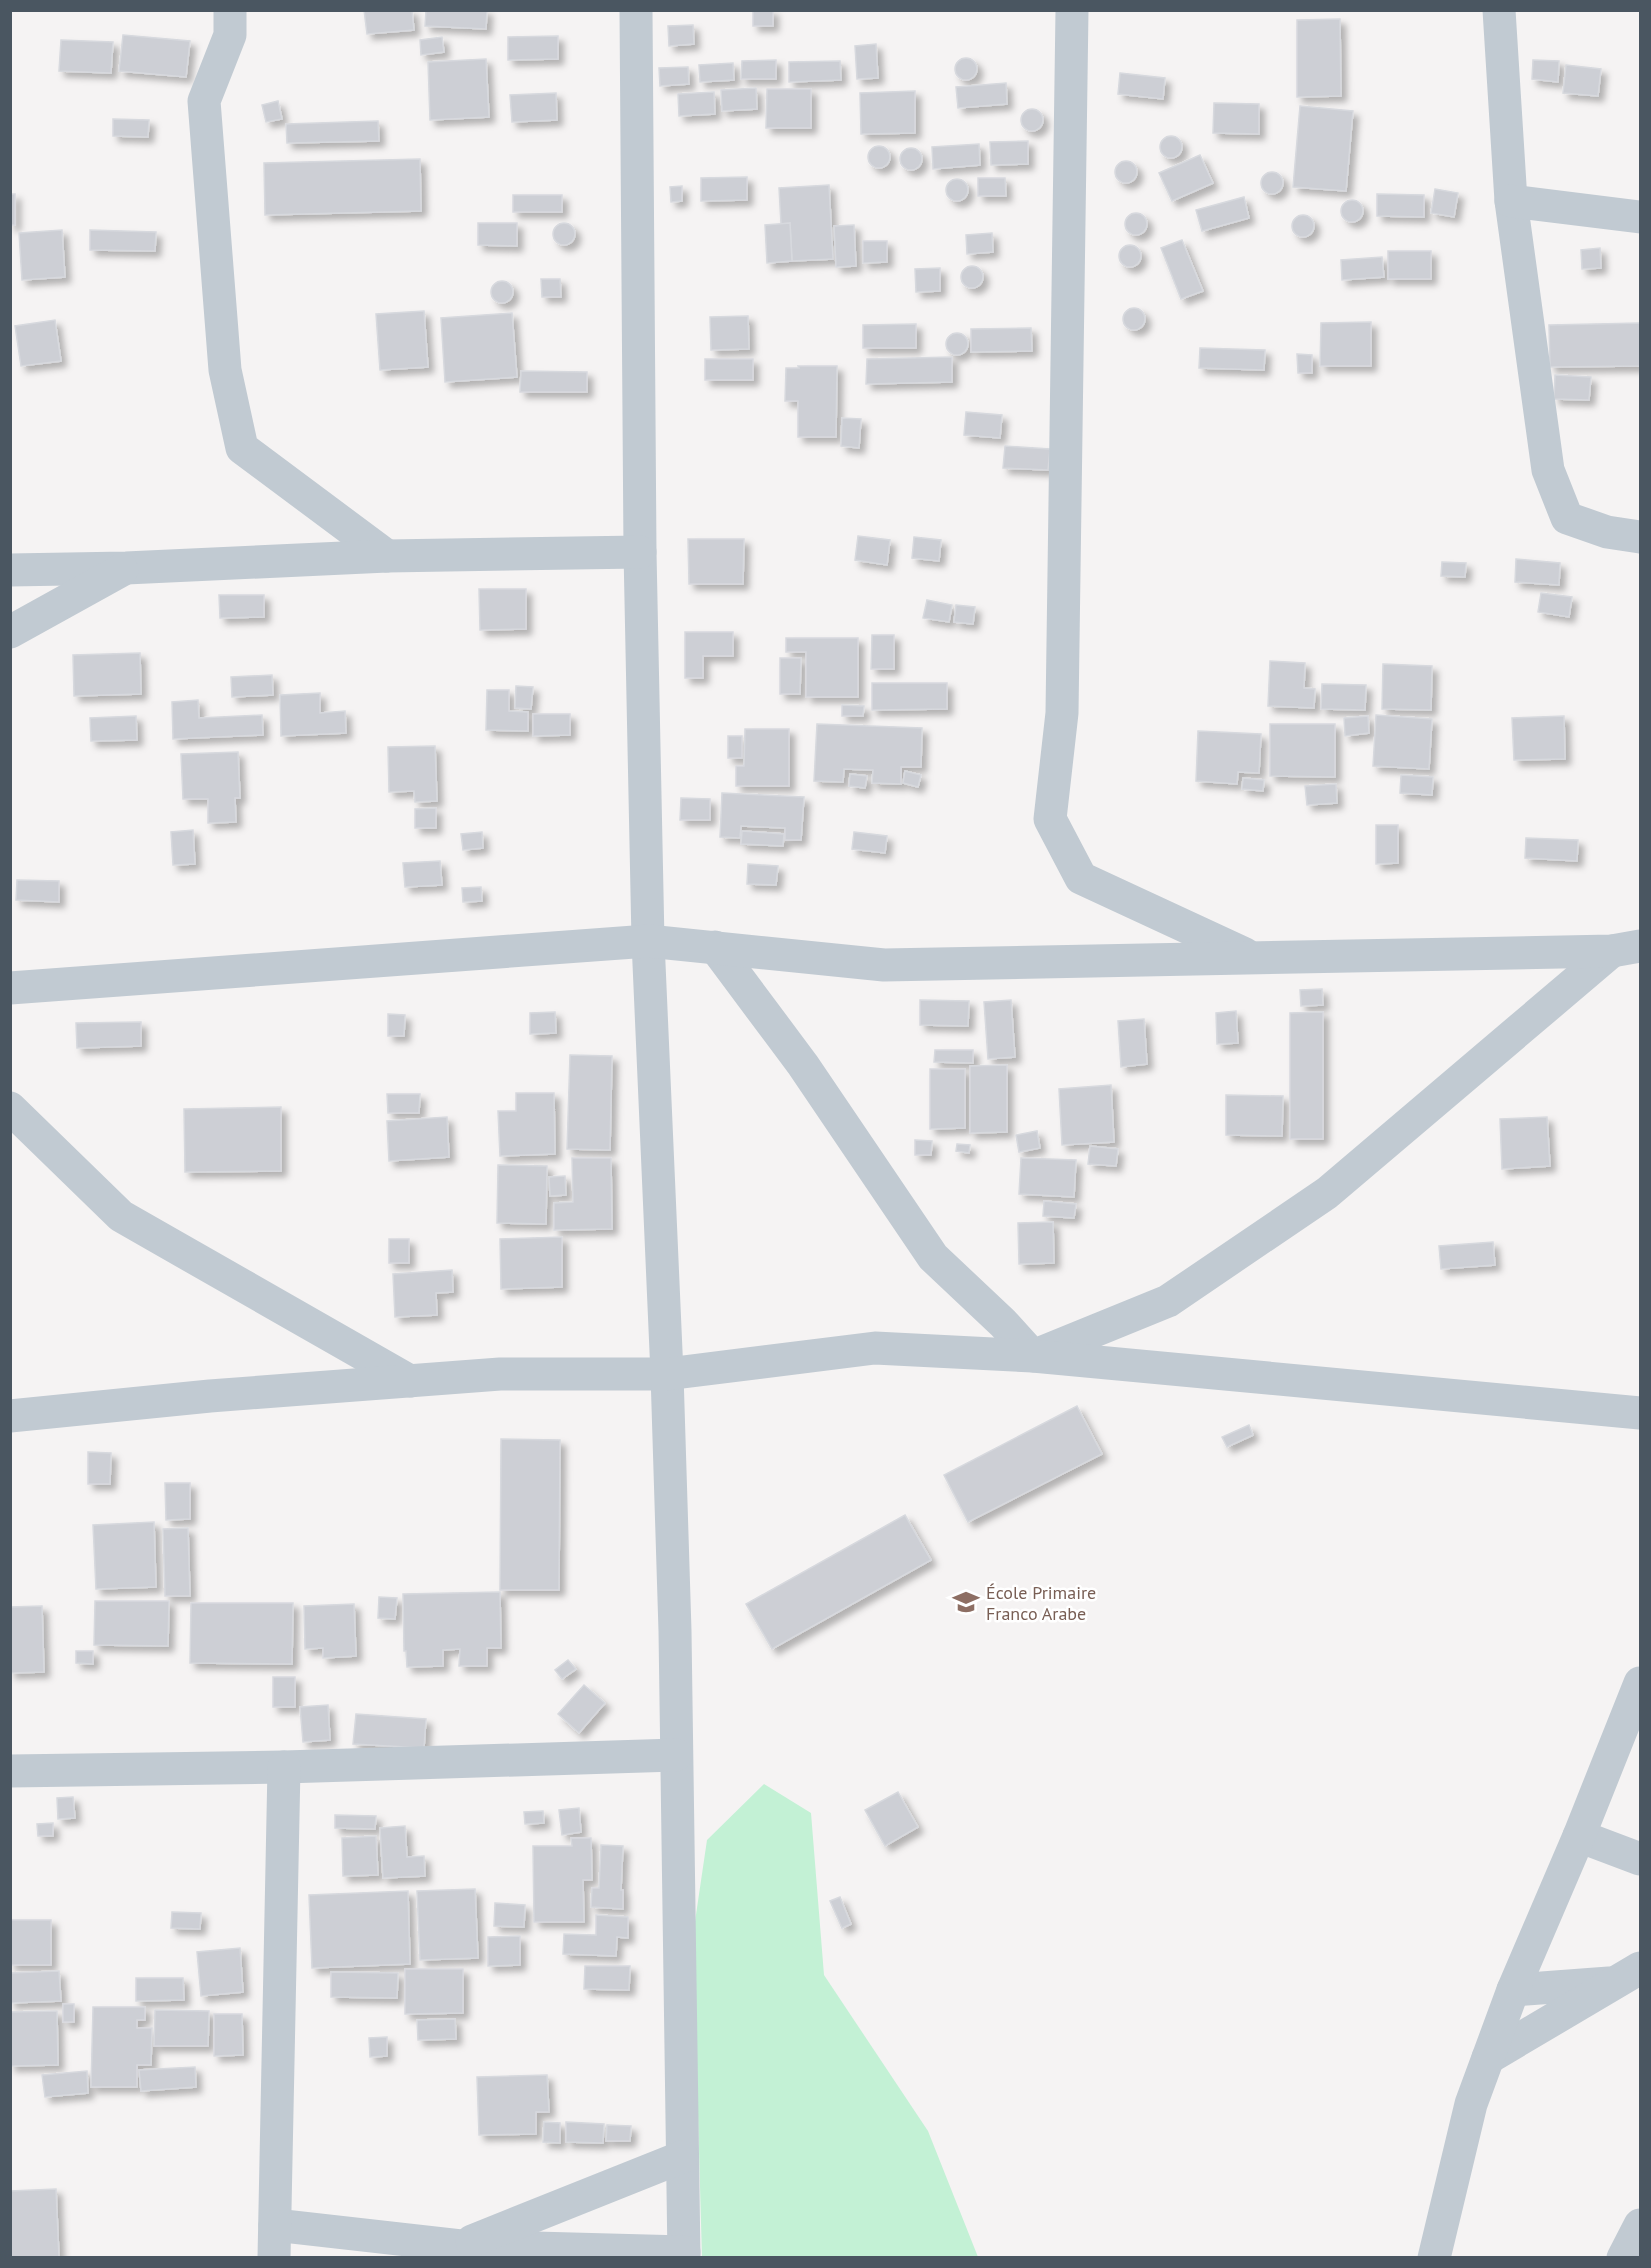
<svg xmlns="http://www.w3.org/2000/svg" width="1651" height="2268" font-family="'PT Sans',sans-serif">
<defs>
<filter id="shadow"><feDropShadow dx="5.5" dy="5.5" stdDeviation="3" flood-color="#0004"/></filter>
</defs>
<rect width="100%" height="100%" fill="#f5f3f3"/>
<!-- green -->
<path fill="#c3f1d5" d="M764,1784L811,1813L824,1975L928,2131L978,2257L702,2258L693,1935L707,1840Z"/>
<!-- building -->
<g fill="#cdcfd5" stroke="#d7d9de" stroke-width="1.5" filter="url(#shadow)">
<path d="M364,10H412L414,30L367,34Z"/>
<path d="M426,10H487L486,29L425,26Z"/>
<rect x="753" y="10" width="20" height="16"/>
<path d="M1340,19L1341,96L1297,97V20Z"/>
<path d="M693,25L694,44L669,46L668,26Z"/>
<path d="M123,35L190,41L186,77L119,71Z"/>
<path d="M558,36V59L508,60V37Z"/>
<path d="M442,37L444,52L421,55L420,40Z"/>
<path d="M61,40L113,42L111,73L59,71Z"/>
<path d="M876,44L878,78L857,79L855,46Z"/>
<circle cx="966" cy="69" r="11"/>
<path d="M486,59L489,117L430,120L428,62Z"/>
<path d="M776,60V79H741L742,61Z"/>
<path d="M1533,60L1559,61L1558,82L1532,79Z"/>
<path d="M840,61L841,80L789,82V62Z"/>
<path d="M733,63L734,80L700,82L699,65Z"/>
<path d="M1566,65L1601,69L1598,96L1563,93Z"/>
<path d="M688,67L689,84L660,86L659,68Z"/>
<path d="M1120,73L1165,78L1163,99L1118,94Z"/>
<path d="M1006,83L1007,104L958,108L956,87Z"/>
<path d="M756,88L757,109L722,111L721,90Z"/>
<path d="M767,89H811V128H766Z"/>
<path d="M915,91V133L861,134L860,93Z"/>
<path d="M714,92L715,114L679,116L678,94Z"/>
<path d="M556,93L557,120L512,122L510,95Z"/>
<path d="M278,101L282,119L266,122L262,105Z"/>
<path d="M1214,103L1259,104V134L1213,133Z"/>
<path d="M1300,106L1353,111L1346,191L1293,187Z"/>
<circle cx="1032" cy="120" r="11"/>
<path d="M113,119L149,120L148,137L113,136Z"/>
<path d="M378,121L379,141L287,143L286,124Z"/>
<circle cx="1171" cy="147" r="11"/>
<path d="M1028,141V164L991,165L990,142Z"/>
<path d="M979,144L980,165L933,169L932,147Z"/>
<circle cx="879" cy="157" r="11"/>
<circle cx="911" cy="159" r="11"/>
<path d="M1200,155L1213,183L1172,201L1159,173Z"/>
<path d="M420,159L421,211L265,215L264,163Z"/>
<circle cx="1126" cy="172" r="11"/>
<circle cx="1272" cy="183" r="11"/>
<path d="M747,177V200L701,201V178Z"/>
<path d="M978,178H1005L1006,196H978Z"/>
<circle cx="957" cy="190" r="11"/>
<path d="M829,185L833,259L792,261L790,223L781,224L779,188Z"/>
<path d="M682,186V201L671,202L670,187Z"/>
<path d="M1435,189L1458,193L1454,217L1431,213Z"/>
<rect x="10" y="194" width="5" height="31"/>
<path d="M1377,194L1424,195V217L1377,216Z"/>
<rect x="513" y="195" width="49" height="17"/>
<path d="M1244,197L1249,218L1202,231L1196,210Z"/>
<circle cx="1352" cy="211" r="11"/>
<circle cx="1136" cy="224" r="11"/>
<circle cx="1303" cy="226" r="11"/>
<path d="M478,223H517V246L478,245Z"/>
<path d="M790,223L792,261L767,263L765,225Z"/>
<circle cx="564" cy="234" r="11"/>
<path d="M854,225L856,266L836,267L834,226Z"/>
<path d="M62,230L65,277L22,280L19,233Z"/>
<path d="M90,230L156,232L155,251L90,250Z"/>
<path d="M992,233L993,252L967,254L966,235Z"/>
<path d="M1182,240L1203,291L1181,299L1161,248Z"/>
<path d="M863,241H887V262L863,263Z"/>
<circle cx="1130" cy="256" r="11"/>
<path d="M1600,248L1601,268L1582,269L1581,250Z"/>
<rect x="1388" y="251" width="43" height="28"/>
<path d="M1382,257L1384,277L1342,280L1341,260Z"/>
<circle cx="972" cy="277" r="11"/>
<path d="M940,268V291L916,292L915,269Z"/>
<path d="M541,279H560L561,297H542Z"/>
<circle cx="502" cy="292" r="11"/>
<circle cx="1134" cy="319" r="11"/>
<path d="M424,311L428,367L380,370L376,314Z"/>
<path d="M512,313L517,377L445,382L441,318Z"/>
<path d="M748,316L749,349L711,350L710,317Z"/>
<path d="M55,320L61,361L21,366L15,326Z"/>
<path d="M1371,322V366H1320L1321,323Z"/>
<path d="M1640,323V366L1550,367L1549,325Z"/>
<path d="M916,324V348H863V325Z"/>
<path d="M1031,328L1032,351L971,352V329Z"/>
<circle cx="957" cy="344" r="11"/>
<path d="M1200,348L1265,350L1264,370L1199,368Z"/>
<path d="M1297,354L1312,355V373H1298Z"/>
<path d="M952,357V382L866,384L867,359Z"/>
<rect x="705" y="359" width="48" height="21"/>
<path d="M798,366H837L836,437H798V401H785L786,368H799Z"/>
<path d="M521,371L587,372V392H520Z"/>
<path d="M1555,375L1591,377L1589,400L1554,399Z"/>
<path d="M966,412L1002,415L1000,438L964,435Z"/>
<path d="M842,418L861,419L859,448L841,446Z"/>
<path d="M1005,446L1050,449L1048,470L1003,468Z"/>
<path d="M858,536L890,540L887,565L855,560Z"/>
<path d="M914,537L941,540L939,561L912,558Z"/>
<path d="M688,539H744L743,584H689Z"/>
<path d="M1516,559L1560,563L1559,585L1515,582Z"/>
<path d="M1442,562L1466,563L1465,577L1441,576Z"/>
<path d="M479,589H526V629L480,630Z"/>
<path d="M1541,593L1572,597L1569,617L1538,612Z"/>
<path d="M219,595H264V617L220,618Z"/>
<path d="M927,600L952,605L949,622L923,618Z"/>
<path d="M956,605L975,607L973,624L954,622Z"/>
<path d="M685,632H733V656H703V678H685Z"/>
<path d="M872,635H894V669H871Z"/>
<path d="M786,638H858V697H806V652H786Z"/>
<path d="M140,653L141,694L74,696L73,655Z"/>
<path d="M780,658H801L800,694H780Z"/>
<path d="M1270,661L1305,663L1304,688L1315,689L1314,708L1268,706Z"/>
<path d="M1383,664L1432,666L1431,710L1382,709Z"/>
<path d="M272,675L273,695L232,697L231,677Z"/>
<path d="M872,683H947V709L872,710Z"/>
<path d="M1322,684L1366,685L1365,710L1321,709Z"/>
<path d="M516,686L533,687L531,709L515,708Z"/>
<path d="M487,690H509V711L528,712V731L486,730Z"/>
<path d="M320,693V713L345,711L346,733L281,736L280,695Z"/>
<path d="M198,700L199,718L262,715L263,735L173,739L172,702Z"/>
<path d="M842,705L864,706L863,716H842Z"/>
<path d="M533,714H570V735L533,736Z"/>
<path d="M1376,715L1432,719L1429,769L1373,766Z"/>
<path d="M136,716L137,740L91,741L90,718Z"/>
<path d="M1368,716L1369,733L1345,736L1344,718Z"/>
<path d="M1564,716L1565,759L1514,760L1512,718Z"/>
<path d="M817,724L922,728L921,767H901V784L872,783L873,770L844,769L843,782L814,781Z"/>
<path d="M1270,724H1335V777L1270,776Z"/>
<path d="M745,729H789V786H736V766H744Z"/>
<path d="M1198,731L1261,734L1259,773L1238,772L1237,784L1196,781Z"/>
<rect x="728" y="736" width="14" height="22"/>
<path d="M435,746L437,801L415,802L414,791L389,792L388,747Z"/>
<path d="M238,752L240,798H235L236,822L208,823V799H183L181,754Z"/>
<path d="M905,771L921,775L918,787L903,783Z"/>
<path d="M850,774L867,776L865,788L849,786Z"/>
<path d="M1401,775L1433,777L1432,795L1400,793Z"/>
<path d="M1243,778L1264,780L1263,791L1242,789Z"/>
<path d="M1336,784L1337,803L1307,805L1305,786Z"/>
<path d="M722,793L804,797L801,840H785V828L741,826L740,838L720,837Z"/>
<path d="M681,798L710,799V820H680Z"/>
<path d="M436,808V828H415V809Z"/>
<path d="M1376,825H1398V863L1376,864Z"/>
<path d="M193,830L195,864L173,865L171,832Z"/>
<path d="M742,831L784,834L783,846L741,844Z"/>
<path d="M482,832L483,848L463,850L461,834Z"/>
<path d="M854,832L887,836L885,853L852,849Z"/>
<path d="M1526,838L1578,840L1577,861L1525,858Z"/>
<path d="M440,861L442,885L405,887L403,863Z"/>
<path d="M748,864L778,866L776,885L747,884Z"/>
<path d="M17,880L59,881V902L16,900Z"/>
<path d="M481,887L482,901L463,902L462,888Z"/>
<path d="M1322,989L1323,1005L1301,1006L1300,990Z"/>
<path d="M920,1000L969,1001L968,1026L920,1025Z"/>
<path d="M1011,1000L1015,1057L988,1059L984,1002Z"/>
<path d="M1236,1011L1238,1043L1217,1044L1216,1013Z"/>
<path d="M555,1012L556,1033L530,1034V1013Z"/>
<path d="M1323,1012V1139H1290V1013Z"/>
<path d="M388,1014L405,1015L404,1036H388Z"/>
<path d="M1144,1019L1147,1064L1121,1067L1118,1021Z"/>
<path d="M141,1022V1046L77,1048L76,1023Z"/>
<path d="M935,1050H973V1063L934,1062Z"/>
<path d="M570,1055L612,1056L610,1150L567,1149Z"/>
<path d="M1007,1065V1132L970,1133V1066Z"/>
<path d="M930,1069H965V1128L930,1129Z"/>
<path d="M1111,1085L1114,1142L1062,1145L1059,1089Z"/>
<path d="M516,1093H554L555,1154L500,1156L498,1111H516Z"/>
<path d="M387,1094H420L419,1113H388Z"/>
<path d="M1226,1095L1283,1096L1282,1136L1226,1135Z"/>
<path d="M281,1107V1171L185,1172L184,1109Z"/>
<path d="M447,1117L449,1157L389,1161L387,1121Z"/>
<path d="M1547,1117L1550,1166L1502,1169L1500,1119Z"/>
<path d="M1037,1131L1040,1148L1019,1152L1016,1135Z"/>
<path d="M915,1140L932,1141L931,1155H915Z"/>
<path d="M957,1144L970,1145L969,1153L956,1151Z"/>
<path d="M1090,1146L1118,1149L1116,1166L1088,1164Z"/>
<path d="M572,1158H611L612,1229L554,1230V1203L573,1202Z"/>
<path d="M1021,1158L1076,1160L1074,1197L1019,1194Z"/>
<path d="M498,1165L547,1166L546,1224L497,1223Z"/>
<path d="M565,1176L566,1195L550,1196L549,1177Z"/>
<path d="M1044,1201L1076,1204L1074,1218L1043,1216Z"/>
<path d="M1053,1222L1054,1263L1019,1264L1018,1223Z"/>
<path d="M562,1237V1287L501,1289L500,1239Z"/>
<rect x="389" y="1239" width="20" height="24"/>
<path d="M1493,1242L1495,1265L1441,1269L1439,1246Z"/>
<path d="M452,1270L453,1292L436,1293L437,1315L395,1317L393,1274Z"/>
<path d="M1077,1406L1102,1454L968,1522L944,1475Z"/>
<path d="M1249,1425L1253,1435L1227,1447L1222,1437Z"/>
<path d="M501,1439L560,1440L559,1590H500Z"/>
<path d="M88,1452L111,1453L110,1484H88Z"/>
<path d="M165,1483H190V1519L166,1520Z"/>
<path d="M905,1515L931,1560L772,1649L746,1604Z"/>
<path d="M154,1522L156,1587L96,1589L93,1525Z"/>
<path d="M188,1528L190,1596H165L163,1529Z"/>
<path d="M500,1592L501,1648H487V1666H459L460,1649L443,1650V1666L407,1667L406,1651H404L403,1594Z"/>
<path d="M379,1597L397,1598L395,1619L378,1618Z"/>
<path d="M95,1601H169L168,1646L94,1645Z"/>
<path d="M191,1603H293L292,1664L190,1663Z"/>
<path d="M354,1604L356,1656L323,1658V1648L305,1649L304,1606Z"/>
<path d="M42,1606L44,1672L10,1673V1607Z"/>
<path d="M76,1651H93V1664L76,1663Z"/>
<path d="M568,1660L576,1669L562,1679L555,1670Z"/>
<rect x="273" y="1677" width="22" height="30"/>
<path d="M584,1685L605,1703L579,1733L558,1714Z"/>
<path d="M328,1705L330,1740L303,1742L300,1707Z"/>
<path d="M356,1714L426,1719L424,1748L353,1744Z"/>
<path d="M898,1792L918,1827L885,1846L865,1810Z"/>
<path d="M73,1797L75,1818L58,1819L57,1798Z"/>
<path d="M579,1808L581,1832L562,1835L559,1810Z"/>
<path d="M543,1811L544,1823L525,1824L524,1812Z"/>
<path d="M335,1815L376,1816L375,1829L335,1828Z"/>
<path d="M53,1823V1836H38L37,1824Z"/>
<path d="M405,1826L407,1857L424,1856L425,1876L383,1878L380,1828Z"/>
<path d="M376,1836L378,1875L343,1876L342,1838Z"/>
<path d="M571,1838H591L592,1880H583L584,1922H534L533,1846H572Z"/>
<path d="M601,1845L623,1846L621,1890H623V1909L591,1907L592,1888H599Z"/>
<path d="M475,1889L478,1958L420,1960L417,1891Z"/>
<path d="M408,1891L410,1964L312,1968L309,1895Z"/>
<path d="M840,1897L851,1924L842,1928L830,1901Z"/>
<path d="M495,1903L525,1905L524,1927L494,1926Z"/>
<path d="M172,1912L201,1913L200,1929L171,1928Z"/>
<path d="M596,1915L628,1917V1938L617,1937L616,1956L563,1954L564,1934L596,1935Z"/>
<rect x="10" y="1920" width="41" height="45"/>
<path d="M520,1936V1965L488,1966V1937Z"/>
<path d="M240,1948L243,1992L201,1996L197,1952Z"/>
<path d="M585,1966H630L629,1990L584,1989Z"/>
<path d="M405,1969H463V2013L405,2014Z"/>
<path d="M59,1971L61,2001L10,2003V1973Z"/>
<path d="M331,1972L398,1973L397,1998L331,1997Z"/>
<path d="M136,1978H183L184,2000L136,2001Z"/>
<rect x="63" y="2004" width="11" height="18"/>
<path d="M93,2007H145V2020H137V2028H152L151,2065H137V2087H91Z"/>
<path d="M155,2010L209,2011L208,2046H154Z"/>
<path d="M57,2011L58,2065L10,2066V2012Z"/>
<path d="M214,2014H242L243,2055L214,2056Z"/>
<path d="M455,2019L456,2039L418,2040L417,2020Z"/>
<path d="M387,2037V2056L370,2057L369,2038Z"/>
<path d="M195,2067L196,2087L141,2091L139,2070Z"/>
<path d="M87,2071L88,2093L45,2097L42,2075Z"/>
<path d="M547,2075L549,2112H536V2134L479,2135L477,2077Z"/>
<path d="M544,2122L560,2123V2143L543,2142Z"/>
<path d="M566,2122L604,2124L603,2143L566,2142Z"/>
<path d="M607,2125L631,2126L630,2141H606Z"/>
<path d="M56,2189L59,2258H10V2191Z"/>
</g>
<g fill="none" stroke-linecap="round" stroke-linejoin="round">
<!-- minor -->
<g stroke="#c1cad2" stroke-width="33">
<path d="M230,10V35L204,101L225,370L242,448L387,556"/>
<path d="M636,10L640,552L648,941L667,1374L675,1631L684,2258"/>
<path d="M1072,10L1062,713L1050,819L1081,878L1245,954"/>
<path d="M1499,10L1511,201L1548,470L1567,518L1607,532L1640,537"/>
<path d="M1511,201L1640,217"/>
<path d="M10,570L126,568L387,556L640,552"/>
<path d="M10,632L122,570"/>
<path d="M715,947L803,1065L933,1257L1003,1323L1033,1356L1168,1301L1327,1193L1612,951"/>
<path d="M10,988L648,941L884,965L1612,951L1640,946"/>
<path d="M10,1108L121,1216L410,1381"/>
<path d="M10,1416L210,1396L500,1374H667L875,1348L1033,1356L1640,1413"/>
<path d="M10,1771L284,1767L676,1755"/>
<path d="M1579,1836L1640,1859"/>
<path d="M1513,1990L1609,1983"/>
<path d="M1488,2058L1640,1968"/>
<path d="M275,2225L461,2246L684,2252"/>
<path d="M472,2241L682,2157"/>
<path d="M274,2258L284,1767"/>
<path d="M1434,2258L1471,2104L1513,1990L1579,1836L1640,1683"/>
<path d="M1623,2258L1640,2225"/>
</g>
</g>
<!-- icons -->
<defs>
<g id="school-bare" transform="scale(2.07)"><path d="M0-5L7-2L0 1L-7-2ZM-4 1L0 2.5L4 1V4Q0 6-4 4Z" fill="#8d6e63" stroke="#fff" stroke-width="2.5" paint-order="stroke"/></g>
</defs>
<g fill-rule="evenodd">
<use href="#school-bare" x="966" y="1602"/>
</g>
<g text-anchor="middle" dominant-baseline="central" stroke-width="5" stroke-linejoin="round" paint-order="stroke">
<!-- education labels -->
<g font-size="18" fill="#785e54" stroke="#fff" text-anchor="start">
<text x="986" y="1592">École Primaire<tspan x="986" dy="21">Franco Arabe</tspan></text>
</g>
</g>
<!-- border -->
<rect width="1651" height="2268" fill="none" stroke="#4a5661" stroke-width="24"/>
</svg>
